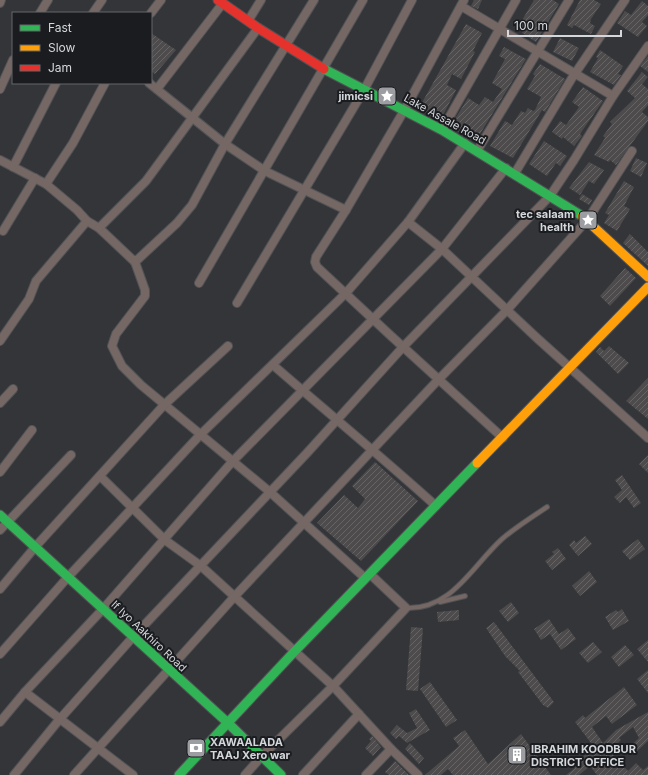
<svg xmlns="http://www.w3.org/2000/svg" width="648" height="775" font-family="Inter,sans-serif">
<defs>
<pattern id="building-hatch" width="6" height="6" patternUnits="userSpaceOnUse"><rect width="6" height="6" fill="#4d4b4c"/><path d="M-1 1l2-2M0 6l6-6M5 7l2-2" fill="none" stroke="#666465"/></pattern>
</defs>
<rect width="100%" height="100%" fill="#333538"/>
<!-- building -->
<g fill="url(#building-hatch)">
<path d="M474,0H482L478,9L471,6Z"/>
<path d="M534,0H553L559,4L536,42L522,33L523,30L518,27Z"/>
<path d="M580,0H594L601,4L591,19L590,23L595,26L591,34L574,25L572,28L567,25Z"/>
<path d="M642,1L648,6V15L642,22L647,26L638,37L617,23L625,11L631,15Z"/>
<path d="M466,24L482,33L473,51L475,52L461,79L452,74L447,85L456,90L440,121L425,113L426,111L419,108Z"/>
<path d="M151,33L176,50L155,74L151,71Z"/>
<path d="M560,38L579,48L572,61L553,52Z"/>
<path d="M504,47L526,59L475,142L450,127L468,98L479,105L485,97L493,102L502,89L492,83L505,59L499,56Z"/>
<path d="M600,50L623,66L618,74L621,75L614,85L590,72L598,58L596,57Z"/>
<path d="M648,56V72L640,66Z"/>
<path d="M540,64L565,79L545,112L542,110L513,158L490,146L505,121L512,125L521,111L525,113L528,108L533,111L535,110L541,97L527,89L535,76L533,74Z"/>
<path d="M642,72L648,77L642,84L648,89V105L642,112L648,117V121L616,165L610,160L609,162L594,155L605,138L603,136L612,124L610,122L635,98L627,91Z"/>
<path d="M583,87L603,101L580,134L582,136L574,146L563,137L562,139L552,132L560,121L566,125L579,107L572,102Z"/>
<path d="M544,141L567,156L560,166L556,163L547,176L529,164Z"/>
<path d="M636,158L647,163L641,177L630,171Z"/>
<path d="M589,162L604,170L594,184L589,181L580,195L569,188Z"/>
<path d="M624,181L634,187L624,206L630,209L617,231L604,223L609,215L605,213Z"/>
<path d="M582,194L592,200L589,205L579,199Z"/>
<path d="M630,234L648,252V266L623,243Z"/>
<path d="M625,268L636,278L610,306L600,296Z"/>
<path d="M609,346L629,363L618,374L596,352L600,347L604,351Z"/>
<path d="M648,378V419L626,401Z"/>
<path d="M648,455V473L639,464Z"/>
<path d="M375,462L418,501L361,561L317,523L344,495L358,508L365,499L352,486Z"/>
<path d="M622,475L641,503L634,508L626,497L620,503L614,497L622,490L615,480Z"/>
<path d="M585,536L592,544L578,556L569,545L574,540L576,543Z"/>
<path d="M638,539L645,549L630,560L622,551Z"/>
<path d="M558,548L566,559L552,570L545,561L554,554L552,552Z"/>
<path d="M589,571L597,582L580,596L572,586Z"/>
<path d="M511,602L519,613L508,622L499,611Z"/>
<path d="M622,609L629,621L613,630L605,617L616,610L618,612Z"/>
<path d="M459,610V620L438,622L437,612Z"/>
<path d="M549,619L559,634L568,628L576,639L561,650L550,634L541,640L534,629Z"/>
<path d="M494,622L554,702L548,708L543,705L518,672L520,671L505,656L486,628Z"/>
<path d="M411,627L423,628L418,691L406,690Z"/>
<path d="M648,640V662L637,649Z"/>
<path d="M593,642L602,652L588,663L579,653Z"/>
<path d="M625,645L634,655L619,667L611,657Z"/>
<path d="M648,670V693L637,679Z"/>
<path d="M430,682L457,720L446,727L420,689Z"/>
<path d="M624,687L637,705L612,724L606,716L592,727L603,743L616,730L648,712V741L633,755L627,749L639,738L633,727L619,738L621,740L610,751L628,771L636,763L643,770L648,766V775H597L590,766L579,775H566L575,768L573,765L594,747L575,722L583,715L585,718Z"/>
<path d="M416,709L430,730L407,743L399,736L396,739L390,733L397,725L407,733L417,728L409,713Z"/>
<path d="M465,730L488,764L521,734L551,775H453L448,769L441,775H425L459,746L453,738Z"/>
<path d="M372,736L381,747L373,756L365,748L371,741L369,739Z"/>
<path d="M410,743L424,758L419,764L405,749Z"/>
<path d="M395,761L409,775H389L385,772Z"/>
</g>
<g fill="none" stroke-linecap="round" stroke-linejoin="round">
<!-- lane casing -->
<g stroke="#515255" stroke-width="6">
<g id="lane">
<path d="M440,602L465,596"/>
<path d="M406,608C452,610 472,566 502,539C516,527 532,517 547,507"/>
</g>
</g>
<!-- street casing -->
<g stroke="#515255" stroke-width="10">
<g id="street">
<path d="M0,3L1,0"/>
<path d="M461,6L613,96"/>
<path d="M40,13L48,0"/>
<path d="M93,13L102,0"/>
<path d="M151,13L161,0"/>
<path d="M248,21L261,0"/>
<path d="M149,83L225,144L265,171L346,210L316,257L315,262L317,267L390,335L503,438"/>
<path d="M0,89L13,60"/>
<path d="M157,89L223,3"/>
<path d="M442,130L516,0"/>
<path d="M477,151L569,0"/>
<path d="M0,160L46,184L77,210L87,221L99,228L135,262L177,223L192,205L225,144L314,0"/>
<path d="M13,167L56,83"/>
<path d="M506,168L442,249L538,339L648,438"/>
<path d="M515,173L572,78L625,0"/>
<path d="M46,184L73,143L105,83"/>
<path d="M346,210L405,109L464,0"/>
<path d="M99,228L146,181L258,28"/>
<path d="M3,231L35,178"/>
<path d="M135,262L145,290V296L116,334L112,346L122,366L141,385L270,492L365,578"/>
<path d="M199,283L363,0"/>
<path d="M237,303L364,90L412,0"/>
<path d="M0,341L29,299L36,281L87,221"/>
<path d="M273,365C327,412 383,458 436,506"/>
<path d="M0,403L13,389"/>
<path d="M0,472L32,430"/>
<path d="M100,476L165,540L201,566L333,686L391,749L418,775"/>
<path d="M0,530L71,455"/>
<path d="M0,589L36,546L164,405L228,346"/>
<path d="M0,654L68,577L200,435L346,293L408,222L465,143"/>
<path d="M25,692L133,775"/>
<path d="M0,722L25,692L103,609L232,462L442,249L408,222"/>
<path d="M14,775L59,720L133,637L307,453L403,347L550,196L574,160L613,96L648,46"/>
<path d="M74,775L235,596L438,380L507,310L588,219L632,151"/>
<path d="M245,775L262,756L333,686L406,608L370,574"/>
<path d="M303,775L359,714"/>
<path d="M366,775L391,749"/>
</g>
</g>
<!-- fast casing -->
<g stroke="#515255" stroke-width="11">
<g id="fast">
<path d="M324,69L442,130L582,216"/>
<path d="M0,515L228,723L281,775"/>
<path d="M179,775L294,652L477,463"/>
</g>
</g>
<!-- slow casing -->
<g stroke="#515255" stroke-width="11">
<g id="slow">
<path d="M582,216L648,277"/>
<path d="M477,463L648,287"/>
</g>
</g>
<!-- jam casing -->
<g stroke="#515255" stroke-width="11">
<path id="jam" d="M218,0L258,28L324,69"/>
</g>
<!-- lane -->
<use href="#lane" stroke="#746764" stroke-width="4"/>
<!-- street -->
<use href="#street" stroke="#746764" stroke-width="8"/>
<!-- fast -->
<use href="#fast" stroke="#30b455" stroke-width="9"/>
<!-- slow -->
<use href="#slow" stroke="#ff9f0a" stroke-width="9"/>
<!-- jam -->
<use href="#jam" stroke="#e5322d" stroke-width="9"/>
</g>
<!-- icons -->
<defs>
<g id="sight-square" transform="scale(1)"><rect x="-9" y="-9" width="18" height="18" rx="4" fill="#9c9ea2" stroke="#1a1c1f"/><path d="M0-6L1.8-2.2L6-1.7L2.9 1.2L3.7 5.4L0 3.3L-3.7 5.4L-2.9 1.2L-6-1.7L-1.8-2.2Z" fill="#fff"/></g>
<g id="bank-square" transform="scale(1)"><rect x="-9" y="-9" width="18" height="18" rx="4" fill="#9c9ea2" stroke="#1a1c1f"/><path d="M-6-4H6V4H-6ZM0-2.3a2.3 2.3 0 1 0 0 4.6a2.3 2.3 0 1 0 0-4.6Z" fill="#fff"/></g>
<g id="building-square" transform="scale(1)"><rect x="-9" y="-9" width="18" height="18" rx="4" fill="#9c9ea2" stroke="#1a1c1f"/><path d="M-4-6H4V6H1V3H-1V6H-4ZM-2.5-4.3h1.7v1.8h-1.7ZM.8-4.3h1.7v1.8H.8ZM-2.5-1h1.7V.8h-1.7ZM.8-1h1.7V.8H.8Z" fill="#fff"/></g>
</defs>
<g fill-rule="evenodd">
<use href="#sight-square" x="387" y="96"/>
<use href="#sight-square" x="588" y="220"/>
<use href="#bank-square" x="196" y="748"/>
<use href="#building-square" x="517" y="755"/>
</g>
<g text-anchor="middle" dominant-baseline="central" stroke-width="4" stroke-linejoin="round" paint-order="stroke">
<!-- poi labels -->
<g font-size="11" font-weight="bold" fill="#d4d7db" stroke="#1a1c1f" text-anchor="end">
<text x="373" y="96">jimicsi</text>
<text x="574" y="214">tec salaam<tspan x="574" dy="13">health</tspan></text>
<text x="210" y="742" text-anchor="start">XAWAALADA<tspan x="210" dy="13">TAAJ Xero war</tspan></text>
<text x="531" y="749" text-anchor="start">IBRAHIM KOODBUR<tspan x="531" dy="13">DISTRICT OFFICE</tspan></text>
</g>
<!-- street labels -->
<g font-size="11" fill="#d4d7db" stroke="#1a1c1f">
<text transform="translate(445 119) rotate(29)">Lake Assale Road</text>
<text transform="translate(149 636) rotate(43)">If Iyo Aakhiro Road</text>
</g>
</g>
<!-- legend -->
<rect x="12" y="12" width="140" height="72" fill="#1a1c1f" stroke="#64676a"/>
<rect x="20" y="25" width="20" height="6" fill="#30b455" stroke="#64676a"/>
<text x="48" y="32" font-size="12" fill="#d4d7db">Fast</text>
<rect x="20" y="45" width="20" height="6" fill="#ff9f0a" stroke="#64676a"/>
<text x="48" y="52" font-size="12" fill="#d4d7db">Slow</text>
<rect x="20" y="65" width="20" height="6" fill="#e5322d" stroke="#64676a"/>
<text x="48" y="72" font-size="12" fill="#d4d7db">Jam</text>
<!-- scale -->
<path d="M508 30v6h113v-6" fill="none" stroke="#d4d7db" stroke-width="2"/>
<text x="514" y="30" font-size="12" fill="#d4d7db" stroke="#1a1c1f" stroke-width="3" paint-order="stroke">100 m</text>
</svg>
